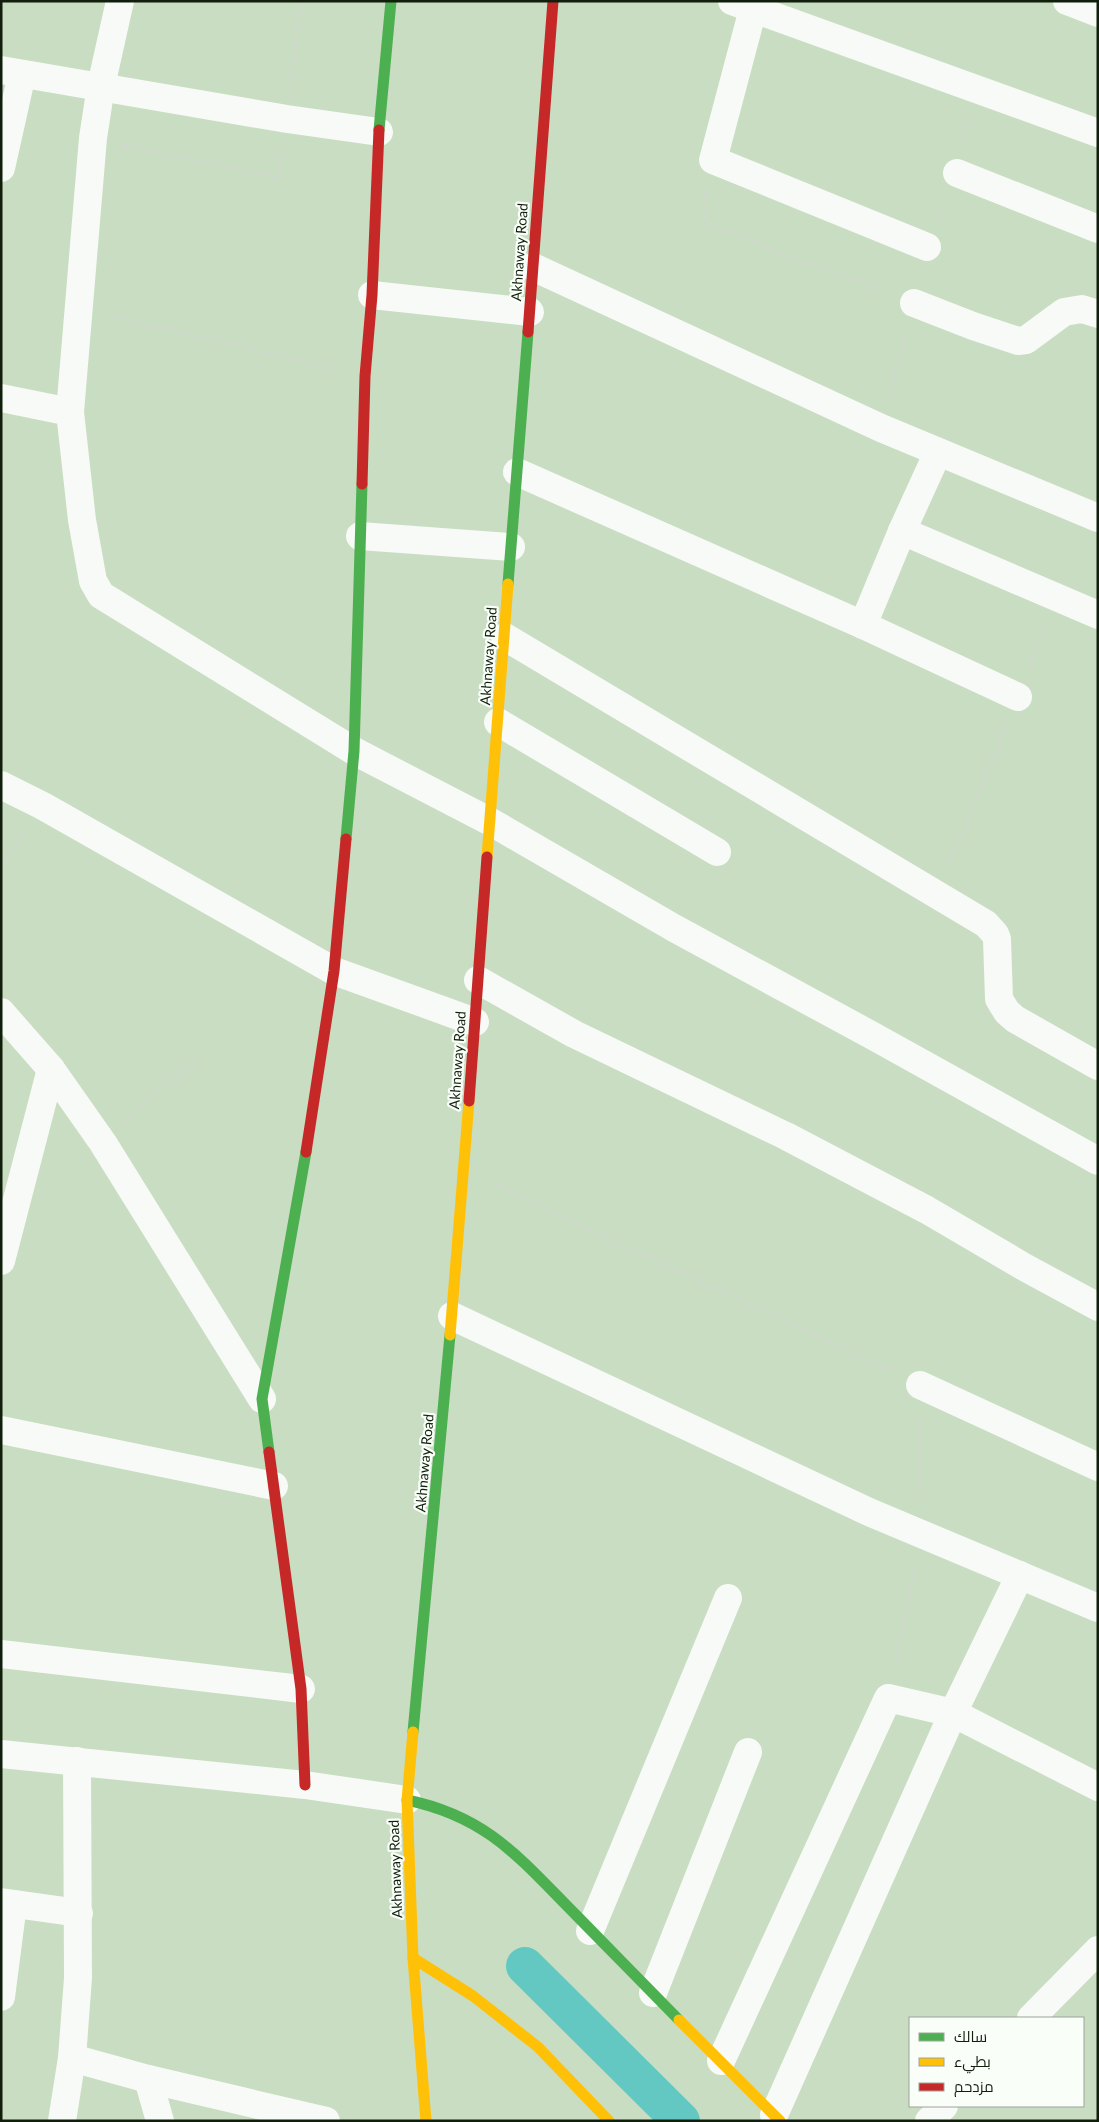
<svg xmlns="http://www.w3.org/2000/svg" width="1099" height="2122" font-family="Lato,Cairo,sans-serif">
<rect width="100%" height="100%" fill="#c8ddc1"/>
<g fill="none" stroke-linecap="round" stroke-linejoin="round">
<!-- canal -->
<path stroke="#64c8c2" stroke-width="38" d="M525,1966L681,2121"/>
<!-- path -->
<g stroke="#d1d8cf" stroke-width="3" stroke-dasharray="4 4" stroke-linecap="butt">
<path d="M290,87L301,1"/>
<path d="M962,142L966,119"/>
<path d="M124,145L279,178L282,151"/>
<path d="M706,191C704,205 700,215 711,226L885,292"/>
<path d="M939,218L945,203"/>
<path d="M111,316L334,369"/>
<path d="M889,396L906,335"/>
<path d="M1030,667L1045,628"/>
<path d="M1,866L25,832"/>
<path d="M948,866L1006,726"/>
<path d="M127,1121L197,1058"/>
<path d="M495,1185L892,1371"/>
<path d="M921,1420V1498"/>
<path d="M895,1666L915,1567"/>
</g>
<!-- street -->
<g stroke="#f7faf6" stroke-width="28">
<path d="M120,1L101,86L93,138L70,412L82,520L93,581L101,595L354,751L491,822L674,928L873,1036L1098,1161"/>
<path d="M732,1L1098,133"/>
<path d="M1067,1L1098,13"/>
<path d="M753,9L713,160L927,247"/>
<path d="M1,70L287,119L379,132"/>
<path d="M1,168L22,74"/>
<path d="M957,173L1098,229"/>
<path d="M533,267L881,428L1098,518"/>
<path d="M372,295L530,312"/>
<path d="M914,303L973,326L1018,341L1026,340L1064,312L1082,309L1098,314"/>
<path d="M1,398L70,412"/>
<path d="M517,472L863,625L1018,697"/>
<path d="M902,531L1098,615"/>
<path d="M360,536L511,547"/>
<path d="M863,625L902,531L938,452"/>
<path d="M505,637L986,924L995,934L997,939L999,999L1007,1012L1015,1019L1098,1066"/>
<path d="M498,722L717,852"/>
<path d="M1,785L43,806L334,971L475,1022"/>
<path d="M478,980L574,1034L786,1136L927,1210L1026,1268L1098,1307"/>
<path d="M1,1012L51,1069L103,1143L262,1399"/>
<path d="M1,1261L51,1069"/>
<path d="M452,1316L869,1512L1098,1608"/>
<path d="M920,1385L1098,1467"/>
<path d="M1,1430L274,1486"/>
<path d="M1,1654L301,1689"/>
<path d="M1,1754L305,1785L407,1800"/>
<path d="M1,1902L79,1913"/>
<path d="M590,1931L728,1598"/>
<path d="M653,1993L748,1752"/>
<path d="M1,1997L13,1904"/>
<path d="M1031,2018L1098,1950"/>
<path d="M72,2058L148,2079L326,2121"/>
<path d="M721,2061L888,1698L953,1713L1098,1787"/>
<path d="M148,2079L160,2121"/>
<path d="M774,2115L953,1713L1020,1575"/>
<path d="M62,2121L72,2058L78,1978L77,1761"/>
<path d="M929,2121L944,2106"/>
</g>
<!-- fast -->
<g stroke="#4caf50" stroke-width="11">
<path d="M379,130L391,1"/>
<path d="M508,584L528,332"/>
<path d="M346,839L354,751L362,484"/>
<path d="M269,1452L262,1399L306,1152"/>
<path d="M413,1732L450,1335"/>
<path d="M407,1800C489,1817 521,1860 577,1916C611,1951 645,1985 679,2020"/>
</g>
<!-- slow -->
<g stroke="#ffc107" stroke-width="11">
<path d="M487,857L508,584"/>
<path d="M450,1335L469,1101"/>
<path d="M413,1732L407,1800L413,1958L426,2121"/>
<path d="M413,1958L473,1996L538,2047L609,2121"/>
<path d="M679,2020L780,2121"/>
</g>
<!-- jam -->
<g stroke="#c62828" stroke-width="11">
<path d="M528,332L553,1"/>
<path d="M362,484L365,376L372,295L379,130"/>
<path d="M469,1101L487,857"/>
<path d="M306,1152L334,971L346,839"/>
<path d="M269,1452L301,1689L305,1785"/>
</g>
</g>
<g text-anchor="middle" dominant-baseline="central" stroke-width="4.5" stroke-linejoin="round" paint-order="stroke">
<!-- street labels -->
<g font-size="14" fill="#101e0b" stroke="#fafef9">
<text transform="translate(519 252) rotate(-86)">Akhnaway Road</text>
<text transform="translate(488 656) rotate(-86)">Akhnaway Road</text>
<text transform="translate(457 1060) rotate(-86)">Akhnaway Road</text>
<text transform="translate(424 1463) rotate(-85)">Akhnaway Road</text>
<text transform="translate(395 1869) rotate(-92)">Akhnaway Road</text>
</g>
</g>
<!-- border -->
<rect width="1099" height="2122" fill="none" stroke="#101e0b" stroke-width="5"/>
<!-- legend -->
<rect x="909" y="2017" width="175" height="90" fill="#fafef9" stroke="#9ca49a"/>
<rect x="919" y="2033" width="25" height="8" fill="#4caf50" stroke="#9ca49a"/>
<text x="954" y="2042" font-size="15" fill="#101e0b">سالك</text>
<rect x="919" y="2058" width="25" height="8" fill="#ffc107" stroke="#9ca49a"/>
<text x="954" y="2067" font-size="15" fill="#101e0b">بطيء</text>
<rect x="919" y="2083" width="25" height="8" fill="#c62828" stroke="#9ca49a"/>
<text x="954" y="2092" font-size="15" fill="#101e0b">مزدحم</text>
</svg>
